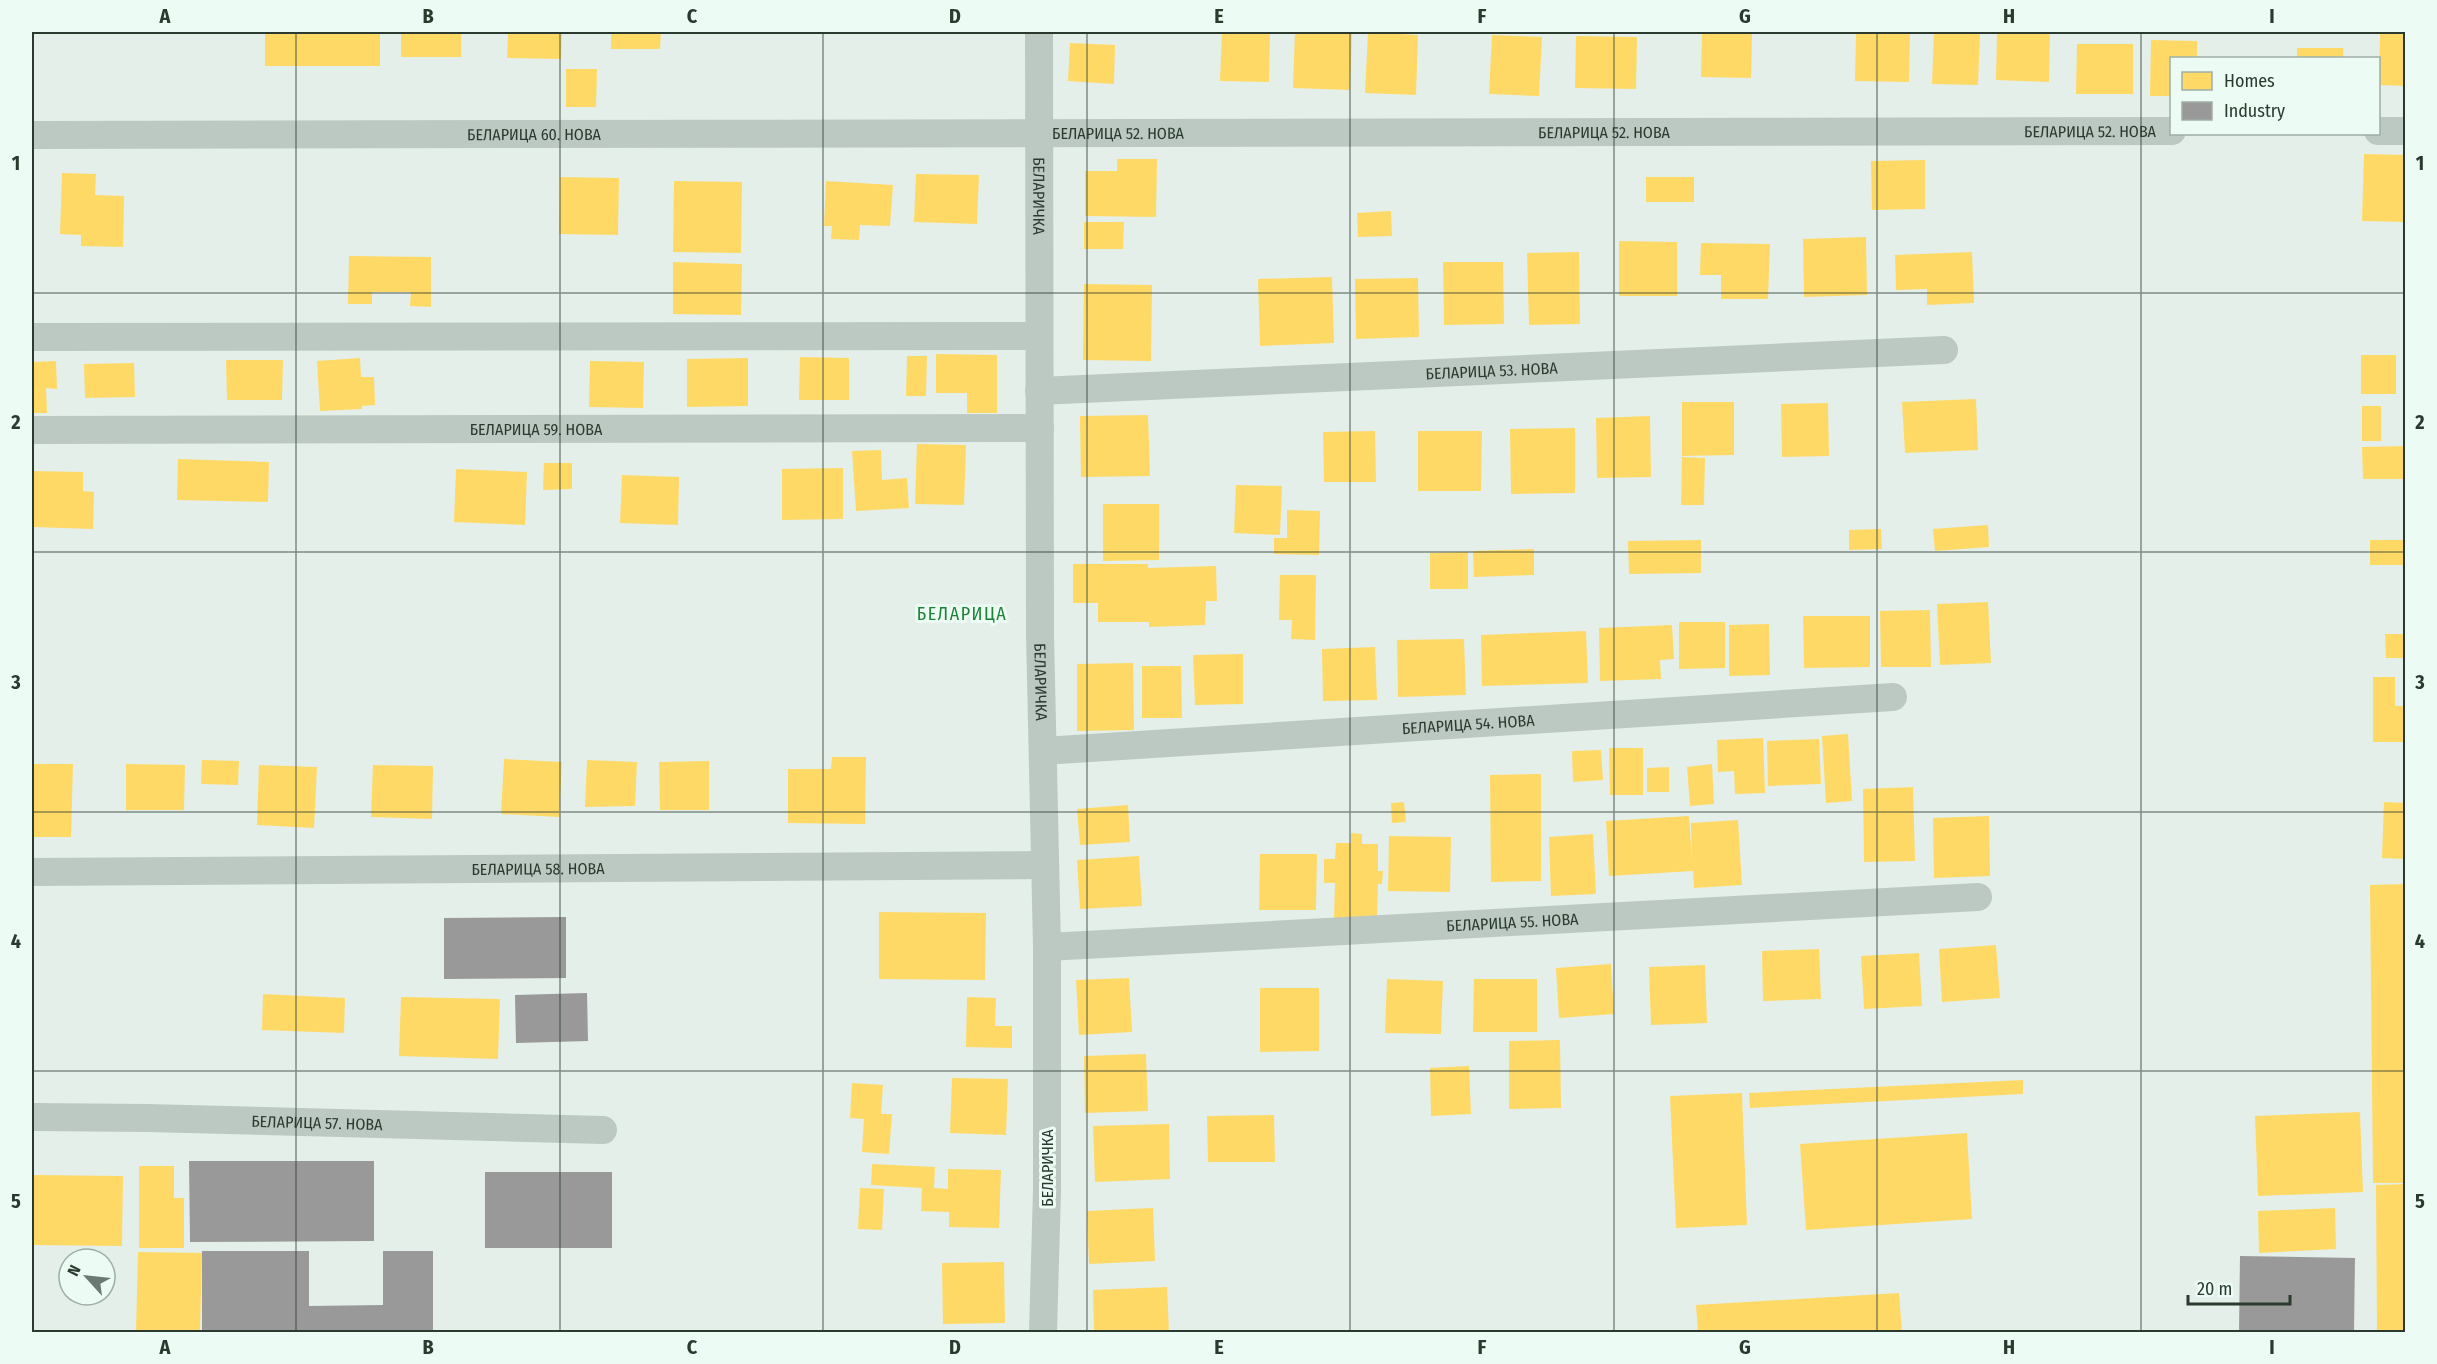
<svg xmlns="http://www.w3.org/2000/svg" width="2437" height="1364" font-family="'Fira Sans Condensed',sans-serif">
<rect width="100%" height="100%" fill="#e4efea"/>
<!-- homes -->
<g fill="#ffd966">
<rect x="265" y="32" width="115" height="34"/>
<rect x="401" y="32" width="60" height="25"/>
<path d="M508,32H562L561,59L507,58Z"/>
<path d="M611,32H661L660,49H611Z"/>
<path d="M1222,32H1270L1269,82L1220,81Z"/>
<path d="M1295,32L1352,34L1350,90L1293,88Z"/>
<path d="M1368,32L1418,35L1416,95L1365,93Z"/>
<path d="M1702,32H1752L1751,78L1701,77Z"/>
<path d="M1856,32H1910L1909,82L1855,81Z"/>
<path d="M1934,32H1980L1978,85L1932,84Z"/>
<path d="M1997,32H2050L2049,82L1996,80Z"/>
<rect x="2298" y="32" width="18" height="2"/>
<path d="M2380,34H2406V86L2379,85Z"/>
<path d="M1492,35L1542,37L1539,96L1489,94Z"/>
<path d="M1576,36L1637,37L1636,89L1575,88Z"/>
<path d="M2151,40L2197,41V58H2172V96H2150Z"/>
<path d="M1070,43L1115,45L1114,84L1068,81Z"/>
<path d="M2077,44H2133V94H2076Z"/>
<rect x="2297" y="48" width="46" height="10"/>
<path d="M566,69H597L596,107H566Z"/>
<path d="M2364,154L2406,155V222L2362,221Z"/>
<path d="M1117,159H1157L1156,217L1085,216V171H1117Z"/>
<path d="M1925,160V209L1872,210L1871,161Z"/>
<path d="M62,173L96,174L95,195L124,196L123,247L81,246V235L60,234Z"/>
<path d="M916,174L979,175L977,224L914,222Z"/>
<path d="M560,177L619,178L618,235L559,234Z"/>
<rect x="1646" y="177" width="48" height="25"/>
<path d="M674,181L742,182L741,253L673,252Z"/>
<path d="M826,181L893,185L890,226L860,225L859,240L831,239L832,226H824Z"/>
<path d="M1391,211L1392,236L1358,237L1357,213Z"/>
<path d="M1084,222H1124L1123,249H1084Z"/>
<path d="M1866,237L1867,295L1804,297L1803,239Z"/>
<path d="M1619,241L1677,242V296H1619Z"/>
<path d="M1701,243L1770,244L1768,299H1721V275H1700Z"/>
<path d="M1579,252L1580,324L1529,325L1527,253Z"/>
<path d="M1972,252L1974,303L1927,305V289L1896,290L1895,255Z"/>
<path d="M349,256L431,257V307L410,306L411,292H372V304H348Z"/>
<path d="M673,262L742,264L741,315L673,314Z"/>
<path d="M1443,262H1503L1504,324L1444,325Z"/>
<path d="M1332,277L1334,343L1260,346L1258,279Z"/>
<path d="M1418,278L1419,337L1356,339L1355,279Z"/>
<path d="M1084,284L1152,285L1151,361L1083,360Z"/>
<path d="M936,354L997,355V413H967V393H936Z"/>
<rect x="2361" y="355" width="35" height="39"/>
<path d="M907,356H927L926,396H906Z"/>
<path d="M800,357L849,358V400H799Z"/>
<path d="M360,358L361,377H374L375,405L362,406V409L320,411L317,361Z"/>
<path d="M748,358V406L687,407V359Z"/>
<path d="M226,360H283L282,400H227Z"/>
<path d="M56,361L57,389L46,388L47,413H32V362Z"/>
<path d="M590,361L644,362L643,408L589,407Z"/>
<path d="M134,363L135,397L85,398L84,364Z"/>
<path d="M1976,399L1978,450L1905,453L1902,402Z"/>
<path d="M1682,402H1734V455L1682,456Z"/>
<path d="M1828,403L1829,456L1782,457L1781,404Z"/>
<rect x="2362" y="406" width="19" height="35"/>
<path d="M1148,415L1150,476L1081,477L1080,416Z"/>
<path d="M1650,416L1651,477L1597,478L1596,418Z"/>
<path d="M1575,428V493L1511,494L1510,429Z"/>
<path d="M1375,431L1376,482H1324L1323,432Z"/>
<path d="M1418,431H1482L1481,491H1418Z"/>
<path d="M917,444L966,445L964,505L915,504Z"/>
<path d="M2406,446V479H2363L2362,447Z"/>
<path d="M881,450L882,480L907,478L909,508L856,511L852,451Z"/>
<path d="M1682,457L1705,458L1704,505H1681Z"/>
<path d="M178,459L269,462L268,502L177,500Z"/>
<path d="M544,463H572V489L543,490Z"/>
<path d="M843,468V519L782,520V469Z"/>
<path d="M456,469L527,472L525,525L454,522Z"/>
<path d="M32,471L83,472V491L94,492L93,529L32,527Z"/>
<path d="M622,475L679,477L678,525L620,523Z"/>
<path d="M1236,485L1282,486L1280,535L1234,533Z"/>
<path d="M1103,504H1159V560L1103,561Z"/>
<path d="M1287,510L1320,511L1319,555L1274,554V538H1287Z"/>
<path d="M1988,525L1989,547L1935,551L1933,529Z"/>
<path d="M1881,529L1882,549L1849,550V530Z"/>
<path d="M1701,540V573L1629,574L1628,541Z"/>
<rect x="2370" y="540" width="36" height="25"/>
<path d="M1534,549V575L1474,577L1473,551Z"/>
<path d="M1468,552V589H1430V553Z"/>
<path d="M1073,564H1148V568L1216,566L1217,601H1206L1205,625L1149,627V622H1098V603H1073Z"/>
<path d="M1280,575H1316L1315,640L1291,639L1292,620H1279Z"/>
<path d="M1988,602L1991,663L1940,665L1937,604Z"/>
<path d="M1930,610L1931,667H1881L1880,611Z"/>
<path d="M1803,616H1870V667L1804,668Z"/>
<path d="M1679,622H1725V668L1679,669Z"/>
<path d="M1769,624L1770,675L1729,676V625Z"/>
<path d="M1672,625L1674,659L1660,660L1661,679L1600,681L1599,628Z"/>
<path d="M1586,631L1588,683L1482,686L1481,635Z"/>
<path d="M2385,634H2406V658H2386Z"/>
<path d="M1464,639L1466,695L1398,697L1397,640Z"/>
<path d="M1375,647L1377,700L1323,701L1322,649Z"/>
<path d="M1243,654V704L1195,705L1193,655Z"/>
<path d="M1133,663L1134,730L1077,731V664Z"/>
<path d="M1142,666H1181L1182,718H1142Z"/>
<path d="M2373,677H2395V706H2406V742H2373Z"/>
<path d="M1848,734L1852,801L1826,803L1822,736Z"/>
<path d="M1763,738L1765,793L1735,794L1734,771L1718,772L1717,740Z"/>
<path d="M1819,739L1821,784L1768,786L1767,741Z"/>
<path d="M1609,748H1643V795H1610Z"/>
<path d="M1601,750L1603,780L1573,782L1572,751Z"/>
<path d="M832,757H866L865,824L788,823V769H831Z"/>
<path d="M504,759L562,762L559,817L501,814Z"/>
<path d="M202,760L239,761L238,785L201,784Z"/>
<path d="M587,760L637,762L635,806L585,807Z"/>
<path d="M709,761V810H660L659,762Z"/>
<path d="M32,764H73L71,837H32Z"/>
<path d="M126,764L185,765L184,810H126Z"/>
<path d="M1712,764L1714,804L1690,806L1687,767Z"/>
<path d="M259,765L317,767L314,828L257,825Z"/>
<path d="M373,765L433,766L432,819L371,817Z"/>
<path d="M1669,767V792H1647V768Z"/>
<path d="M1541,774V881L1491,882L1490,775Z"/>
<path d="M1913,787L1915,861L1864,862L1863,789Z"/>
<path d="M1404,802L1406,822L1392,823L1391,803Z"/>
<path d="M2384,802L2406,803V859L2382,858Z"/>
<path d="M1128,805L1130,842L1080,845L1077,809Z"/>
<path d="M1689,816L1692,861L1691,823L1738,820L1742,885L1694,888L1693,871L1609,876L1606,821Z"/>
<path d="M1989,816L1990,876L1934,878L1933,818Z"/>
<path d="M1351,833L1362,834V844H1378V871H1383L1382,884H1378L1377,919L1334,918L1335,883H1324V859H1335L1336,843H1351Z"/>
<path d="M1593,834L1596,894L1551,896L1549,837Z"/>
<path d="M1389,836L1451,837L1450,892L1388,891Z"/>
<path d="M1260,854H1317L1316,910H1259Z"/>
<path d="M1139,856L1142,906L1080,909L1077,860Z"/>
<path d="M2406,884V1183H2373L2370,885Z"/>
<path d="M879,912L986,913L985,980L879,979Z"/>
<path d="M1996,945L2000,998L1942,1002L1939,949Z"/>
<path d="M1819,949L1821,999L1763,1001L1762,951Z"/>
<path d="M1919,953L1922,1006L1864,1009L1861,956Z"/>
<path d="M1611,964L1614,1014L1559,1018L1556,968Z"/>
<path d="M1705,965L1707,1023L1651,1025L1649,967Z"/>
<path d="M1129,978L1132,1032L1079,1035L1076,980Z"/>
<path d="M1387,979L1443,981L1441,1034L1385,1033Z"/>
<path d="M1474,979H1537V1032H1473Z"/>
<path d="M1260,988H1319V1051L1260,1052Z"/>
<path d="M263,994L345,998L344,1033L262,1030Z"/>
<path d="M401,997L500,999L498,1059L399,1056Z"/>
<path d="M967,997L996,998L995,1026H1012V1048L966,1047Z"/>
<path d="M1560,1040L1561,1108L1509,1109V1041Z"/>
<path d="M1146,1054L1148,1111L1085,1113L1084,1056Z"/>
<path d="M1469,1066L1471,1114L1431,1116L1430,1068Z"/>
<path d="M952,1078L1008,1079L1006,1135L950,1133Z"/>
<path d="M2023,1080V1094L1750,1108L1749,1093Z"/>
<path d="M852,1083L883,1085L881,1114H892L889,1154L862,1152L864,1119L850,1118Z"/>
<path d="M1742,1093L1747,1225L1676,1228L1670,1096Z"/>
<path d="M2360,1112L2363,1192L2258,1196L2255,1116Z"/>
<path d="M1274,1115L1275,1162H1208L1207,1116Z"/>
<path d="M1169,1124L1170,1179L1095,1182L1093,1126Z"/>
<path d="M1967,1133L1972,1219L1806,1230L1800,1144Z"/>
<path d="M872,1164L935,1167L934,1188L948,1189V1169L1001,1170L999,1228L949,1227V1212L921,1211L922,1188L871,1185Z"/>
<path d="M139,1166H174V1198H184V1248H139Z"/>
<path d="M32,1175L123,1176L122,1246L32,1245Z"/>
<path d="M2406,1184V1332H2377L2376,1185Z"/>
<path d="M860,1188L884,1189L882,1230L858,1229Z"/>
<path d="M1153,1208L1155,1261L1089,1264L1087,1211Z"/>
<path d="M2335,1208L2336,1249L2259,1253L2258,1211Z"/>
<path d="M138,1252L202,1253L200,1332H136Z"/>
<path d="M1004,1262L1005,1323L943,1324L942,1263Z"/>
<path d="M1167,1287L1169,1332H1094L1093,1290Z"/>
<path d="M1899,1293L1902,1332H1698L1696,1305Z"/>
</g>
<!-- industry -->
<g fill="#999">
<path d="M566,917V978L444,979V918Z"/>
<path d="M587,993L588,1041L516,1043L515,995Z"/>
<path d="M189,1161H374V1241L190,1242Z"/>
<rect x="485" y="1172" width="127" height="76"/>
<path d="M202,1251H309V1306L383,1305V1251H433V1332H202Z"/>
<path d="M2240,1256L2355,1258L2354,1332H2239Z"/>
</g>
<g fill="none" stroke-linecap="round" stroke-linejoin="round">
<!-- minor -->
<g stroke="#bcc9c2" stroke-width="28">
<path id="s1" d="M1039,32L1040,634L1047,947V1190L1043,1332"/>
<path d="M2378,131H2406"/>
<path id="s2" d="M32,135L2172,131"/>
<path d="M32,337L1038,336"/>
<path id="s3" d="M1039,391L1944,350"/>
<path id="s4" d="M32,430L1040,428"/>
<path id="s5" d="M1043,751L1893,697"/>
<path id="s6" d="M32,872L1044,865"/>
<path id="s7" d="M1047,947L1978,897"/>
<path id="s8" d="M32,1117L147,1118L603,1130"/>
</g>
</g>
<!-- grid -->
<path fill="none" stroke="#2a3a2f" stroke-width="1.5" stroke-opacity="0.55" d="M296,32V1332M560,32V1332M823,32V1332M1087,32V1332M1350,32V1332M1614,32V1332M1877,32V1332M2141,32V1332M32,293H2406M32,552H2406M32,812H2406M32,1071H2406"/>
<g text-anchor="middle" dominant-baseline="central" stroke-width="6" stroke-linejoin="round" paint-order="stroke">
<!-- street labels -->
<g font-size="16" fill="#2a3a2f" stroke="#ecfbf4">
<text stroke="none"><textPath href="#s2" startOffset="1572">БЕЛАРИЦА 52. НОВА</textPath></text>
<text stroke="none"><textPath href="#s2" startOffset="2058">БЕЛАРИЦА 52. НОВА</textPath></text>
<text stroke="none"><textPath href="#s2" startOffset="1086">БЕЛАРИЦА 52. НОВА</textPath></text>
<text stroke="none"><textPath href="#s2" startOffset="502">БЕЛАРИЦА 60. НОВА</textPath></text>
<text stroke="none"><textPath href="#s1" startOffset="164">БЕЛАРИЧКА</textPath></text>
<text stroke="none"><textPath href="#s3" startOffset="453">БЕЛАРИЦА 53. НОВА</textPath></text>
<text stroke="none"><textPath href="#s4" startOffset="504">БЕЛАРИЦА 59. НОВА</textPath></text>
<text stroke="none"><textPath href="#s1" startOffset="650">БЕЛАРИЧКА</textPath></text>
<text stroke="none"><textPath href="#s5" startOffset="426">БЕЛАРИЦА 54. НОВА</textPath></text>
<text stroke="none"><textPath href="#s6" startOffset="506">БЕЛАРИЦА 58. НОВА</textPath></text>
<text stroke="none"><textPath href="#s7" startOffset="466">БЕЛАРИЦА 55. НОВА</textPath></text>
<text stroke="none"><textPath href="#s8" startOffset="285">БЕЛАРИЦА 57. НОВА</textPath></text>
<text transform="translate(1047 1168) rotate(-90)">БЕЛАРИЧКА</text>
</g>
<!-- neighbourhood labels -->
<g font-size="18" letter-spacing="1.5" fill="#1e8236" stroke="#ecfbf4">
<text x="962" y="614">БЕЛАРИЦА</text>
</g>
</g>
<!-- border -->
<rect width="2437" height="1364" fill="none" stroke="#ecfbf4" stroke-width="66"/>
<!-- legend -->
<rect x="2170" y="57" width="210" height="78" fill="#ecfbf4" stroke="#9eaea5" stroke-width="1.5"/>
<rect x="2182" y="72" width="30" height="18" fill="#ffd966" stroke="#9eaea5" stroke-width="1.5"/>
<text x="2224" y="87" font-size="18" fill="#2a3a2f">Homes</text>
<rect x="2182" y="102" width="30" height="18" fill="#999999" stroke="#9eaea5" stroke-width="1.5"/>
<text x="2224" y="117" font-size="18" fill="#2a3a2f">Industry</text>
<!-- north arrow -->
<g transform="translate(87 1277) rotate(297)"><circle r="28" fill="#ecfbf4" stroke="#9eaea5" stroke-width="1.5"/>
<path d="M0-4.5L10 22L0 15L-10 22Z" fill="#6b7970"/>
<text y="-9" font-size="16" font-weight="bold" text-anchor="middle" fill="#2a3a2f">N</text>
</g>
<!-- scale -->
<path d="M2188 1295v9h102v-9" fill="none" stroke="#2a3a2f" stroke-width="3"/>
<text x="2197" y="1295" font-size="18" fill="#2a3a2f" stroke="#ecfbf4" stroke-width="4.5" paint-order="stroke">20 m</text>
<rect x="33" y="33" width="2371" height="1298" fill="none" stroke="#2a3a2f" stroke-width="2"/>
<g font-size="20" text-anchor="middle" font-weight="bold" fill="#2a3a2f">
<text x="165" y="23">A</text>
<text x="428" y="23">B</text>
<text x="692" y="23">C</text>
<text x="955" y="23">D</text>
<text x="1219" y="23">E</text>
<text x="1482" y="23">F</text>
<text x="1745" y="23">G</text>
<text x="2009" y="23">H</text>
<text x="2272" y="23">I</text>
<text x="16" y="170">1</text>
<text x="2420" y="170">1</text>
<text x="16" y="429">2</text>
<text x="2420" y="429">2</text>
<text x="16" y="689">3</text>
<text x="2420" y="689">3</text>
<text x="16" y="948">4</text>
<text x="2420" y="948">4</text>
<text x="16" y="1208">5</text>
<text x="2420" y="1208">5</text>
<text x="165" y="1354">A</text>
<text x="428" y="1354">B</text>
<text x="692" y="1354">C</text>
<text x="955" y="1354">D</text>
<text x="1219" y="1354">E</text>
<text x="1482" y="1354">F</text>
<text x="1745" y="1354">G</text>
<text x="2009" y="1354">H</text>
<text x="2272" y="1354">I</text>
</g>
</svg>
